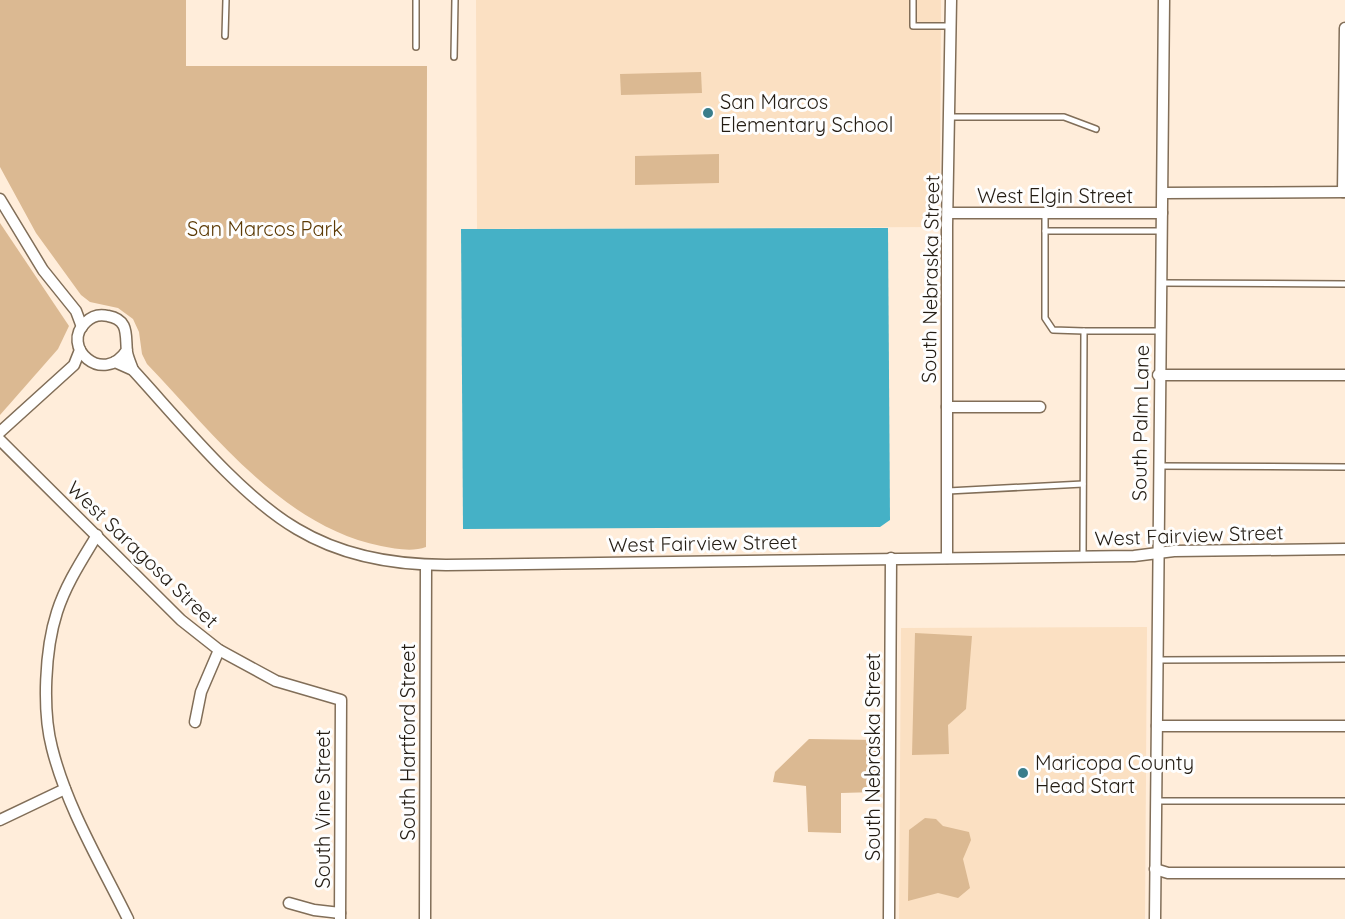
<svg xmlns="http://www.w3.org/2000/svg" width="1345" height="919" font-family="Quicksand,sans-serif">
<rect width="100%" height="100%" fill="#ffedda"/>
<!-- built -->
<g fill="#fbe0c2">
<path d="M476,0H941L940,227L477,229Z"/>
<path d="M1147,627L1145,919H899L901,628Z"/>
</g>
<!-- green -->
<g fill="#dbb992">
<path d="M0,0H186V66H427L426,547C413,552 395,549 381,546C282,526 214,434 147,364L142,354L139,332L133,319L118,308L90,302L81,295L36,233L0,167Z"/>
<path d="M701,72L702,93L621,95L620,74Z"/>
<path d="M719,154V183L635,185V156Z"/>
<path d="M0,223L69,326L58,349L0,415Z"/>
<path d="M915,633L972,636L966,709L948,725L949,754L912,755Z"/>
<path d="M809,739L877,740L876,792L841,793V833L808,832L806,786L773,782L775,772Z"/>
<path d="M925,818L936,819L943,826L969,832L971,840L963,859L970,888L958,898L938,893L908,901L909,830Z"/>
</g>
<!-- water -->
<path fill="#45b1c6" d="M888,228L890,520L880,527L463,529L461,229Z"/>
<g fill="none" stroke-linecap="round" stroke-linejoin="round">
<!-- service casing -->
<g stroke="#816e58" stroke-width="8">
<g id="service">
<path d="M913,0V26H951"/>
<path d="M225,36L226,0"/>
<path d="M416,47V0"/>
<path d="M454,57L455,0"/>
<path d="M950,117H1064L1096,129"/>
<path d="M1045,213V318L1053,330L1084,331"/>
<path d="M1045,231H1162"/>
<path d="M1162,283L1345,284"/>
<path d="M1158,466L1345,467"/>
<path d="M948,491L1083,484"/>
<path d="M1083,557L1084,331H1159"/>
<path d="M1158,660L1345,659"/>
<path d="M1157,801H1345"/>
</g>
</g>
<!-- minor casing -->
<g stroke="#816e58" stroke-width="13">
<g id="minor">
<path d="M1343,192L1345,28"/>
<path d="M1163,193L1345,192"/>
<path d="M0,199L43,270L76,311L82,327"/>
<path d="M949,213H1162"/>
<path d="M127,350C103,387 59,346 86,322C92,316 100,314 108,316C130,320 125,336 127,352C128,358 131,364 133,370"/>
<path d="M115,362L133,370C178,419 240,496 297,529C342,556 394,565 446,565L1134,556L1174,551L1345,549"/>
<path d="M1158,375H1345"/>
<path d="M947,407H1040"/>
<path d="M0,432L74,365L80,350"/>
<path d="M0,440L181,620L219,650L276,681L341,700L340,919"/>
<path d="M97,535C82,560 66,584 57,612C45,649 42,710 52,748C67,808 101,864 128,919"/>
<path d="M947,558V226L951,0"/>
<path d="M195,722L201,692L219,650"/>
<path d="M1157,726H1345"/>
<path d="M0,820L65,789"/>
<path d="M1155,869L1168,873H1345"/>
<path d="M289,903L314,910L340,913"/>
<path d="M425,919L426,565"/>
<path d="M889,919L891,558"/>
<path d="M1155,919L1164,0"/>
</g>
</g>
<!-- service -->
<use href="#service" stroke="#fff" stroke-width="5"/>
<!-- minor -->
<use href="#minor" stroke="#fff" stroke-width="10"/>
</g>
<!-- markers -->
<g fill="#397d8b" stroke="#fefefe" stroke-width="2">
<circle cx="708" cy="113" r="6"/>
<circle cx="1023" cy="773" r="6"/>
</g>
<g text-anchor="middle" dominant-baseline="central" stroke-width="6" stroke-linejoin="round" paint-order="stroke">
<!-- poi labels -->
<g font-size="20" fill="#231c13" stroke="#fefefe" text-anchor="start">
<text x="720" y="101">San Marcos<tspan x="720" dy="23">Elementary School</tspan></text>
<text x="1035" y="762">Maricopa County<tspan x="1035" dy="23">Head Start</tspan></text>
</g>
<!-- street labels -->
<g font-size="20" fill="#231c13" stroke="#fefefe">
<text x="1055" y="195">West Elgin Street</text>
<text transform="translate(930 279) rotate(-89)">South Nebraska Street</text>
<text transform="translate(1140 423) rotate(-89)">South Palm Lane</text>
<text transform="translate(1189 535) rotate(-2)">West Fairview Street</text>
<text transform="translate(703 543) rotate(-1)">West Fairview Street</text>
<text transform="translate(143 554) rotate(44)">West Saragosa Street</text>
<text transform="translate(407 742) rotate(-90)">South Hartford Street</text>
<text transform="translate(872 757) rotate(-90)">South Nebraska Street</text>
<text transform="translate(322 809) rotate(-90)">South Vine Street</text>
</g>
<!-- park labels -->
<g font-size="20" fill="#5c3a05" stroke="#fefefe">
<text x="265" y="228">San Marcos Park</text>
</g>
</g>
</svg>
